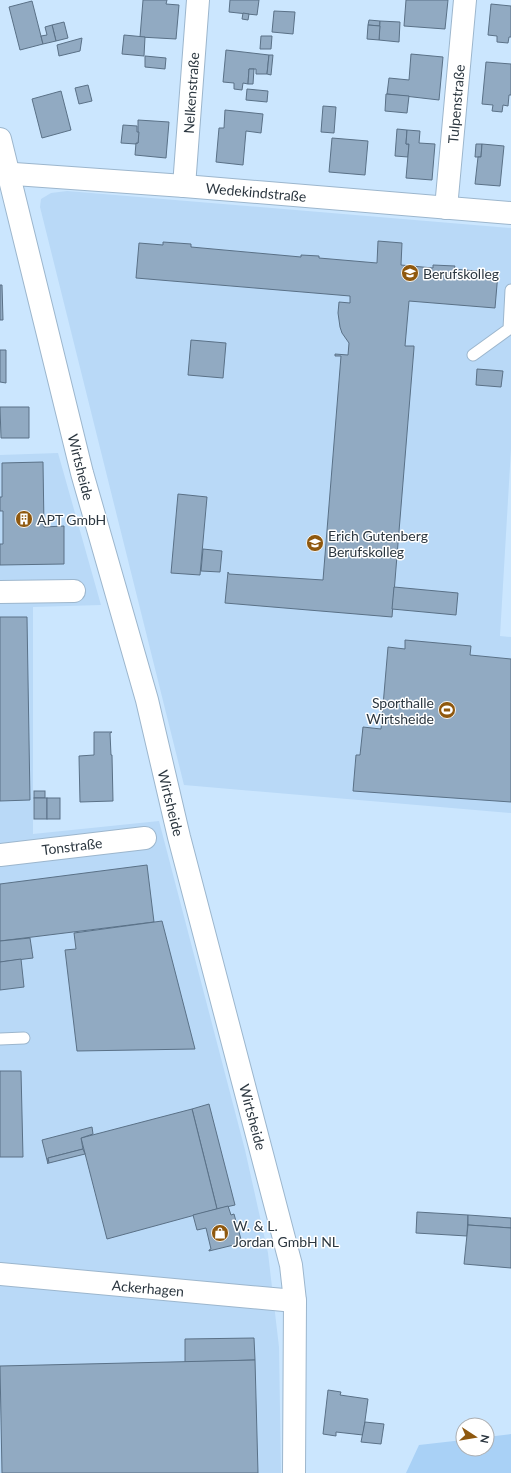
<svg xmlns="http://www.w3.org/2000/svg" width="511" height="1473" font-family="Lato,sans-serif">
<rect width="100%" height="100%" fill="#cbe6fe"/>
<!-- built -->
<g fill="#b9d9f7">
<path d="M67,191L511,228V449L500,636L511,637V813L184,785L40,207L41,199L51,193Z"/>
<path d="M58,453L101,605L33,607V834L159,821L245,1150L268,1253L279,1347L281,1473H0V455Z"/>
</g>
<!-- green -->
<path fill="#a9d1f6" d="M511,1434V1473H406L419,1445L463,1440V1449H487V1437Z"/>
<!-- building -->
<g fill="#91aac2" stroke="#5a7187">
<path d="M143,0H167L166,4L179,5L176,39L140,37Z"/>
<path d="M230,0H259L257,15L229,12Z"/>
<path d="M406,0H448L445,29L404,26Z"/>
<path d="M32,1L43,44L20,50L9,7Z"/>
<path d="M491,4L511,6V37H509L508,43L497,42V36L488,35Z"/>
<path d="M274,11L295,12L293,34L272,32Z"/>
<path d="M243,13L249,14L248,20L242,19Z"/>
<path d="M369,20L380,21V26L368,25Z"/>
<path d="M380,21L400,22L399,42L379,40Z"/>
<path d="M64,22L68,38L56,41L52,25Z"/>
<path d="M52,25L56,41L43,44L41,36L47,35L45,27Z"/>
<path d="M368,25L380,26L379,40L367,39Z"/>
<path d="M124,35L145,37L144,56L122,54Z"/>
<path d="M261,36H272L271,49H260Z"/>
<path d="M82,38L80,51L59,56L57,45Z"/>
<path d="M226,50L269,55L267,74H256V69H249L248,84L243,83L242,90L234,89V83L223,82Z"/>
<path d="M411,54L443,57L439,100L387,94L389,78L409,80Z"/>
<path d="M269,55H273L271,75L267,74Z"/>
<path d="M145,56L166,58L165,69L145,67Z"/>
<path d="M486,62L511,64V95H509L508,106L503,105L502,112L492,111L493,105L482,104Z"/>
<path d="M249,69H254L253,84H248Z"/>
<path d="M88,85L92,101L79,104L75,88Z"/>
<path d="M247,89L268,91L267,102L246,100Z"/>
<path d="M61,91L71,130L42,138L32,99Z"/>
<path d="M386,94L409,96L407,113L385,111Z"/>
<path d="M323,106L336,107L334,133L321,132Z"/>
<path d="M225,110L263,114L261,133L246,131L243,165L216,162L219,128H224Z"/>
<path d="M138,120L169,122L166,158L135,155L136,143H138Z"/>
<path d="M123,125L137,126V132H139L138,143H136V144L121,143Z"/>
<path d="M397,129L407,130L406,144H409L408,157L395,156Z"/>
<path d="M407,130L420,131L419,143L435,144L432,180L406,178L409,144H406Z"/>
<path d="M332,138L368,141L365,175L329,172Z"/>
<path d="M476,144H482L481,157H475Z"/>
<path d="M482,144L504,146L500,186L475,184L478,157H481Z"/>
<path d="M378,241L402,243L401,265L433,268V265L455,266L454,269L498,273L495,308L409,301L405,346H414V348L392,617L225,603L228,572L229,574L323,580L341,356H335V354L348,355L349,343L342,333L340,327L338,313L339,302L350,303V296L136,278L139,243L163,245V242L191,244V247L301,257V255L319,256V258L377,263Z"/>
<path d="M0,285H2L3,320H0Z"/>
<path d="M191,340L226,343L223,378L188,375Z"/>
<path d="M0,350H6V383L0,382Z"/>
<path d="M477,369L503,371L501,387L476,385Z"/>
<path d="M0,407H29V438H1Z"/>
<path d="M43,462L44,527L64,526V564L0,565V544H3V511H0V497H2V463Z"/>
<path d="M178,494L207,497L200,575L171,573Z"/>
<path d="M203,549L222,551L220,572L201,571Z"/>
<path d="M394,587L458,593L456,615L392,609Z"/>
<path d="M0,617H27L30,800L0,801Z"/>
<path d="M405,640L471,646L470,655L511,659V802L353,791L356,755H360L363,727L381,729L388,647L405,649Z"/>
<path d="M94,732H112L110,733L111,755H112L113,801L80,802L79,756L94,755Z"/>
<rect x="34" y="791" width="11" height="7"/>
<rect x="34" y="798" width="13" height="21"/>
<rect x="47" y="798" width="13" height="21"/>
<path d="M147,865L154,922L0,941V884Z"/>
<path d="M162,921L195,1049L77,1051L65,950L76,949L74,933Z"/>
<path d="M30,938L33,958L0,962V941Z"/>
<path d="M21,959L24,987L0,990V962Z"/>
<path d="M0,1071H21L23,1157H0Z"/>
<path d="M209,1104L235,1205L217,1209L192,1109Z"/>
<path d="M192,1109L217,1209L107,1239L81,1138Z"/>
<path d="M92,1127L93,1134L81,1138L83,1149L48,1158V1164L42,1140Z"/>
<path d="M83,1149L85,1154L49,1163L48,1158Z"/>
<path d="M228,1206L231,1215L234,1214L242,1243L209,1251V1250L211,1249L206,1228L197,1230L193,1215Z"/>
<path d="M417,1212L468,1215L467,1236L416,1233Z"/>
<path d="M468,1215L511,1218V1228L468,1225Z"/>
<path d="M468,1225L511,1228V1268L464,1264Z"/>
<path d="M254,1338L255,1360L185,1362V1339Z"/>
<path d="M255,1360L258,1473H2L0,1366Z"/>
<path d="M328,1390L341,1392L340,1395L368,1399L363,1435L336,1432V1436L323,1434Z"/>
<path d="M365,1422L384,1424L381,1444L361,1442Z"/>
</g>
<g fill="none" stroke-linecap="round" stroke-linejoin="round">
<!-- lane casing -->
<g stroke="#9cb6cd" stroke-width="13">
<g id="lane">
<path d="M473,355L509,329L511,290"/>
<path d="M0,1039L24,1038"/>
</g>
</g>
<!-- street casing -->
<g stroke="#9cb6cd" stroke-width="24">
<g id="street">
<path d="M0,139L82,473L147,700L179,837L291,1265L295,1301L294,1473"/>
<path d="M0,173L184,186L511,213"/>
<path d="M184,186L198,0"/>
<path d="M446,208L465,0"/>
<path d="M0,592L74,591"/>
<path d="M0,855L145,838"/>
<path d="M0,1274L295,1301"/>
</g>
</g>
<!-- lane -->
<use href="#lane" stroke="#fff" stroke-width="11"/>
<!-- street -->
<use href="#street" stroke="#fff" stroke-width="22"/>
</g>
<!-- icons -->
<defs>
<g id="school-disc" transform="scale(0.9)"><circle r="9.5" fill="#8f580e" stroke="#fff"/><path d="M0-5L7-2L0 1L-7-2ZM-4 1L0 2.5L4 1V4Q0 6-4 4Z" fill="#fff"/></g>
<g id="building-disc" transform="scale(0.9)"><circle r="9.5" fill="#8f580e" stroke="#fff"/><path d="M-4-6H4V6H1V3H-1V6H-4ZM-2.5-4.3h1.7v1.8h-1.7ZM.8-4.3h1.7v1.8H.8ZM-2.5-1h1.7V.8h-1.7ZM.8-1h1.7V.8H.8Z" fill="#fff"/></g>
<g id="stadium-disc" transform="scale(0.9)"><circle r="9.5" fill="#8f580e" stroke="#fff"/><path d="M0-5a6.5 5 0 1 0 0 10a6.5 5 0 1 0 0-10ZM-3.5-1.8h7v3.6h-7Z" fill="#fff"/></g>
<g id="shop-disc" transform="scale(0.9)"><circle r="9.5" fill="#8f580e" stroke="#fff"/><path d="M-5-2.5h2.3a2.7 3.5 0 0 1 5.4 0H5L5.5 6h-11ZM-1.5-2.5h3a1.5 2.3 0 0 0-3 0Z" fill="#fff"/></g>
</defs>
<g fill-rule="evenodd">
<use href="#school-disc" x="410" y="273"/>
<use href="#building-disc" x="24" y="519"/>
<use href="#school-disc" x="315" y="543"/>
<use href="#stadium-disc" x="447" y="710"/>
<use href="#shop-disc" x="220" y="1233"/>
</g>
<g text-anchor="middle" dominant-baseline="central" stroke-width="3" stroke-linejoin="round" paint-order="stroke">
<!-- street labels -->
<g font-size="14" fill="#2c3740" stroke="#fff">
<text transform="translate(191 93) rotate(-86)">Nelkenstraße</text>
<text transform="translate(456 104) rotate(-85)">Tulpenstraße</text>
<text transform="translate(256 192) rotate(5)">Wedekindstraße</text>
<text transform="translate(81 467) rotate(76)">Wirtsheide</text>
<text transform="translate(171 803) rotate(76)">Wirtsheide</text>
<text transform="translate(72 846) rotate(-7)">Tonstraße</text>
<text transform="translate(253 1117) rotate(75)">Wirtsheide</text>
<text transform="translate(148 1288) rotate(5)">Ackerhagen</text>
</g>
<!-- poi labels -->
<g font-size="14" fill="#2c3740" stroke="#fff" text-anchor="start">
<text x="423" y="273">Berufskolleg</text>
<text x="37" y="519">APT GmbH</text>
<text x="328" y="535">Erich Gutenberg<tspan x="328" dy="16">Berufskolleg</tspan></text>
<text x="434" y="702" text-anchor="end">Sporthalle<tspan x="434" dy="16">Wirtsheide</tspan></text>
<text x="233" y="1225">W. &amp; L.<tspan x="233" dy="16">Jordan GmbH NL</tspan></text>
</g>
</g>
<!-- north arrow -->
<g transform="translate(475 1437) rotate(102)"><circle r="19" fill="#ffffff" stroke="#abafb3"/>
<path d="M0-3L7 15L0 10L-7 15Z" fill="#8f580e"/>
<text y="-6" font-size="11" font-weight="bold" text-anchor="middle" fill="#2c3740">N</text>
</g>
</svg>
